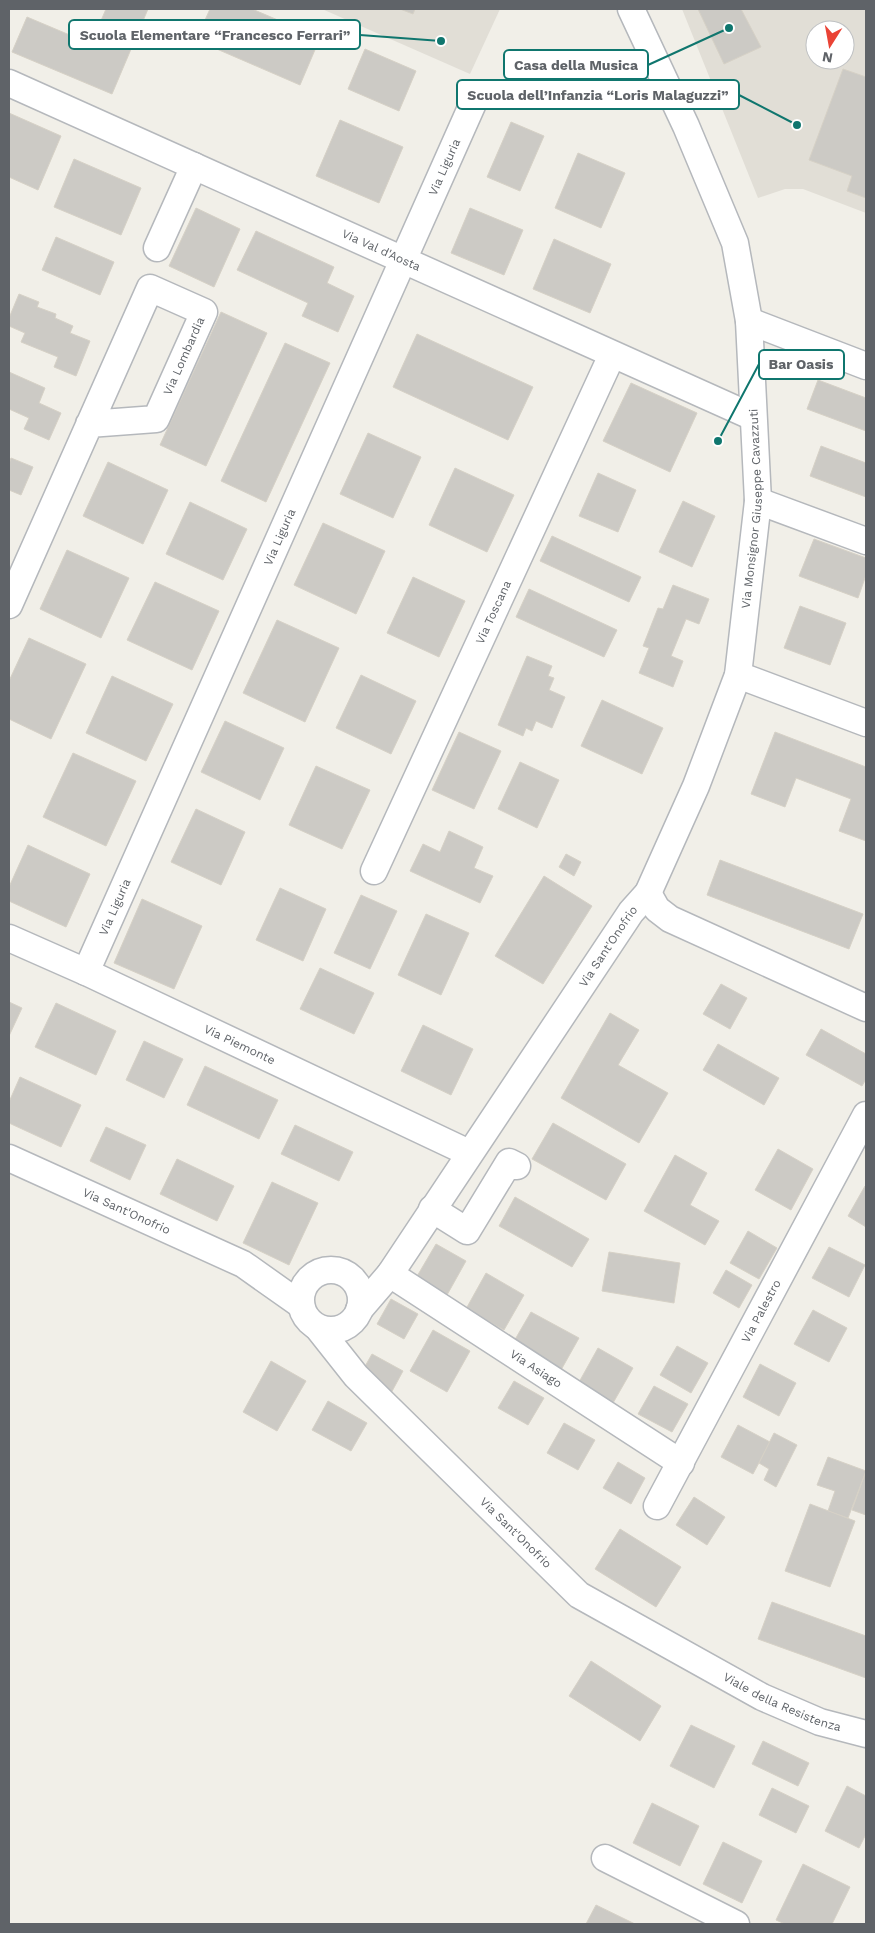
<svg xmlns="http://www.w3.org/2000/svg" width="875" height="1933" font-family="'Work Sans',sans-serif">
<rect width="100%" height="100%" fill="#f1efe8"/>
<!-- education -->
<g fill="#e1ded6" fill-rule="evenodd">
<path d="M322,9H500L470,74Z"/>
<path d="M682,9H866V213L803,189H785L758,198ZM815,30H845V60H815Z"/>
</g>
<!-- building -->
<g fill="#cccac5" stroke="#d6d1c6">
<path d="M106,9H148L112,94L12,52L27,17L91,44Z"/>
<path d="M210,9H252L320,38L300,85L196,40Z"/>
<path d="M400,9H415L413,14Z"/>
<path d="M698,9H741L761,47L724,64Z"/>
<path d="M365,49L416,71L399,111L348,89Z"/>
<path d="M843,69L866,77V198L847,191L852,176L809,160Z"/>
<path d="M9,113L61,136L38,190L9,177Z"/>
<path d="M340,120L403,147L379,203L316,176Z"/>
<path d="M511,122L544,136L520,191L487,177Z"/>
<path d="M578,153L625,173L601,228L555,208Z"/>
<path d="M74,159L141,188L121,235L54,207Z"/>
<path d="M196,208L240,229L214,287L169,266Z"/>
<path d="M470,208L523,230L504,275L451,253Z"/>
<path d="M256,231L334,267L327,283L354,296L338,332L302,316L308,303L237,270Z"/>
<path d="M56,237L114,262L100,295L42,270Z"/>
<path d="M554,239L611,264L590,313L533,289Z"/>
<path d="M19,294L39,302L37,307L56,314L55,318L73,326L70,333L90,341L76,376L54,367L58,357L21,342L25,333L9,326V318Z"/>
<path d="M221,312L267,333L206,466L160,445Z"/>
<path d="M417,334L533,387L508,440L393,387Z"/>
<path d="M285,343L330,363L266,502L221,481Z"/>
<path d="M9,372L45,388L39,403L61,413L49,440L24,429L29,418L9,409Z"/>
<path d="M818,380L866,398V431L807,409Z"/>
<path d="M631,383L697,413L670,472L603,441Z"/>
<path d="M368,433L421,457L393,518L340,494Z"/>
<path d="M821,446L866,463V497L810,476Z"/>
<path d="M11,458L33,467L21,495L9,490V464Z"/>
<path d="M108,462L168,490L143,544L83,516Z"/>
<path d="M455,468L514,495L487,552L429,525Z"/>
<path d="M598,473L636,490L618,532L579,516Z"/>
<path d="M683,501L715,516L692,567L659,552Z"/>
<path d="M190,502L247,529L223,580L166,554Z"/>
<path d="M323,523L385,551L356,614L294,585Z"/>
<path d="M552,536L641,577L629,602L540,561Z"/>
<path d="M814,539L866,558V575L858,598L799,576Z"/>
<path d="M67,550L129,578L101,638L40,609Z"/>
<path d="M413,577L465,601L439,657L387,633Z"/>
<path d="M155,582L219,611L192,670L127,640Z"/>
<path d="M673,585L709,599L699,624L686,619L671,656L683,661L673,687L639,673L649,648L643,646L658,608L663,609Z"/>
<path d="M529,589L617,630L604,657L516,617Z"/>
<path d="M800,606L846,623L830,665L784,648Z"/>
<path d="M277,620L339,648L305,722L243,693Z"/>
<path d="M29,638L86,664L51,739L9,719V681Z"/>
<path d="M527,656L552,666L548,676L554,678L549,690L565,697L552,728L536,721L532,731L526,728L523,736L498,725Z"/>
<path d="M361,675L416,701L391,754L336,728Z"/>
<path d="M112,676L173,704L146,761L86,733Z"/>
<path d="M602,700L663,728L642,774L581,746Z"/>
<path d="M225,721L284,748L260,800L201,772Z"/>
<path d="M459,732L501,751L474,809L432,790Z"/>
<path d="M775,732L866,767V841L839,831L851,799L796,778L785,807L751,794Z"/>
<path d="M73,753L136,781L106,846L43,817Z"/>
<path d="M520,762L559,780L537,828L498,809Z"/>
<path d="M316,766L370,790L342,849L289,825Z"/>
<path d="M196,809L245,832L221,885L171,862Z"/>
<path d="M449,831L483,847L474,868L493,876L480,903L410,871L423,844L440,852Z"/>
<path d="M28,845L90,874L66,927L9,901V887Z"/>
<path d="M566,854L581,862L574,876L559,867Z"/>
<path d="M720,860L863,914L849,949L707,895Z"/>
<path d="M544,876L592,906L543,984L495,956Z"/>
<path d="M280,888L326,909L303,961L256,940Z"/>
<path d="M361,895L397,911L370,969L334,953Z"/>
<path d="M142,899L202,926L174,989L114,963Z"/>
<path d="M426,914L469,933L441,995L398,975Z"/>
<path d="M320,968L374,993L354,1034L300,1009Z"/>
<path d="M721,984L747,998L730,1029L703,1014Z"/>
<path d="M9,1002L22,1008L9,1036Z"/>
<path d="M56,1003L116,1031L96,1075L35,1047Z"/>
<path d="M610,1013L639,1030L618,1065L668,1093L639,1143L561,1098Z"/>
<path d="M423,1025L473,1049L451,1095L401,1071Z"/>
<path d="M821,1029L866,1054V1079L862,1086L806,1055Z"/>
<path d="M144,1041L183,1059L164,1098L126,1080Z"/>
<path d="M718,1044L779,1078L764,1105L703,1070Z"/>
<path d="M205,1066L278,1100L259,1139L187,1105Z"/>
<path d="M20,1077L81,1105L61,1147L9,1123V1102Z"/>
<path d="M553,1123L626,1164L606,1200L532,1159Z"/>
<path d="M295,1125L353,1152L339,1181L281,1154Z"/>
<path d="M106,1127L146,1145L130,1180L90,1161Z"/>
<path d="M778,1149L813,1169L791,1210L755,1190Z"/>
<path d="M675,1155L707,1173L690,1205L719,1221L705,1245L644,1211Z"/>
<path d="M177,1159L234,1186L217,1221L160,1194Z"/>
<path d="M272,1182L318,1203L289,1265L243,1243Z"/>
<path d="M865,1186L866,1187V1227L848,1216Z"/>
<path d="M515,1197L589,1239L572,1267L499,1226Z"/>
<path d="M748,1231L777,1248L759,1279L730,1263Z"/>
<path d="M436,1244L466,1261L447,1295L416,1278Z"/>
<path d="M829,1247L865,1265L849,1297L812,1278Z"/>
<path d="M609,1252L680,1263L674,1303L602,1291Z"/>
<path d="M726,1270L752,1285L739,1308L713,1293Z"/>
<path d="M486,1273L524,1295L504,1330L466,1309Z"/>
<path d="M391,1299L418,1314L404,1339L377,1324Z"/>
<path d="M813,1310L847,1328L829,1362L794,1344Z"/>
<path d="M531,1312L579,1338L561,1370L513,1343Z"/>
<path d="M433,1330L470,1351L447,1392L410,1371Z"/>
<path d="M677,1346L708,1363L691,1393L660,1375Z"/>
<path d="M598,1348L633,1368L613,1403L578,1384Z"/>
<path d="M372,1354L403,1371L390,1395L359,1377Z"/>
<path d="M271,1361L306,1381L277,1431L243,1412Z"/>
<path d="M760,1364L796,1383L779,1416L743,1397Z"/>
<path d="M514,1381L544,1398L528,1425L498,1408Z"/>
<path d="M654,1386L688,1404L672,1432L638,1414Z"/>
<path d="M328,1401L367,1423L351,1451L312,1430Z"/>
<path d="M564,1423L595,1440L578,1470L547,1453Z"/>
<path d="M738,1425L770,1442L753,1474L721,1457Z"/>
<path d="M774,1433L797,1445L776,1487L764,1480L769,1469L759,1463Z"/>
<path d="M828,1457L866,1471L848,1518L828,1511L835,1491L817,1485Z"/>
<path d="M618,1462L645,1478L631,1504L603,1488Z"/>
<path d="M866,1471V1515L852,1510Z"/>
<path d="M694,1497L725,1517L707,1545L676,1525Z"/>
<path d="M810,1504L855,1521L830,1587L785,1571Z"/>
<path d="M620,1529L681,1567L656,1607L595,1569Z"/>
<path d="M772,1602L866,1636V1678L758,1639Z"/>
<path d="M591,1661L661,1706L640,1741L569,1696Z"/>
<path d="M691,1725L735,1746L714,1788L670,1766Z"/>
<path d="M763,1741L809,1763L798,1786L752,1764Z"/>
<path d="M847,1786L866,1796V1834L859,1848L825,1831Z"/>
<path d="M772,1788L809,1806L796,1833L759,1815Z"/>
<path d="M652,1803L699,1826L680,1866L633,1843Z"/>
<path d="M723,1842L762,1861L742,1903L703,1884Z"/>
<path d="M803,1864L850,1887L832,1924H785L776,1920Z"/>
<path d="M596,1905L635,1924H586Z"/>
</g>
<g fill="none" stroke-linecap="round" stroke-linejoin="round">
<!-- minor casing -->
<g stroke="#b5b8bc" stroke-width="29">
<g id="minor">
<path id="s1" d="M9,83L753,417"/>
<path d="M157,248L194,166"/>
<path d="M749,321L866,366"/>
<path d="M758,501L866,541"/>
<path d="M9,605L150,288L204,312L156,419L89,424"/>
<path d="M738,675L866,723"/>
<path id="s2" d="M374,871L612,355"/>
<path d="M648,893L657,909L670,919L866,1008"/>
<path id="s3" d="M9,938L86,972L469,1153"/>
<path id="s4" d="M86,972L474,101"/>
<path id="s5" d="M9,1158L243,1264L301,1305"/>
<path d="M432,1209L467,1231L509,1162L517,1166"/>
<circle cx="331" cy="1300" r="30"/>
<path id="s6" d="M390,1274L681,1463"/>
<path id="s7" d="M359,1310L390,1274L631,912L648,893L696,786L738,675L758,501L749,321L735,243L686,126L631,9"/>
<path id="s8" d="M318,1328L356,1376L579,1595L762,1697L820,1722L866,1734"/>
<path id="s9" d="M657,1506L866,1115"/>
<path d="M605,1858L736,1924"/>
</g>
</g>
<!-- minor -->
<use href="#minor" stroke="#fff" stroke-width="26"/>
</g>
<g text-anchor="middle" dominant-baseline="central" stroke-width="4" stroke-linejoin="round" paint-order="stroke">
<!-- street labels -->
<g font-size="12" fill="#5f6368" stroke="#fff">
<text stroke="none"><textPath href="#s4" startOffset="881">Via Liguria</textPath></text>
<text stroke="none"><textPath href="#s1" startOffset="408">Via Val d'Aosta</textPath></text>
<text transform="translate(184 356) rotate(-66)">Via Lombardia</text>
<text stroke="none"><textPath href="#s7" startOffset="911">Via Monsignor Giuseppe Cavazzuti</textPath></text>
<text stroke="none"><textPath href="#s4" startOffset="476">Via Liguria</textPath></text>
<text stroke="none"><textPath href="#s2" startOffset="285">Via Toscana</textPath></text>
<text stroke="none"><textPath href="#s4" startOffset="71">Via Liguria</textPath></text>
<text stroke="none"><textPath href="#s7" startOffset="441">Via Sant'Onofrio</textPath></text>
<text stroke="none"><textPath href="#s3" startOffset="254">Via Piemonte</textPath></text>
<text stroke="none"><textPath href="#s5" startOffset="129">Via Sant'Onofrio</textPath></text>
<text stroke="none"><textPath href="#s9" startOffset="221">Via Palestro</textPath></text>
<text stroke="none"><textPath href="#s6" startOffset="174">Via Asiago</textPath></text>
<text stroke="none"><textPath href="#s8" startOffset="285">Via Sant'Onofrio</textPath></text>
<text stroke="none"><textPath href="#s8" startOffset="604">Viale della Resistenza</textPath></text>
</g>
</g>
<!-- callouts -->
<path fill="none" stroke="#0f766e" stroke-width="2" d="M441 41L360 35M729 28L648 65M797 125L739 95M718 441L759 364"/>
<g fill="#0f766e" stroke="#fff" stroke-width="2">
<circle cx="441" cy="41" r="5"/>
<circle cx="729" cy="28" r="5"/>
<circle cx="797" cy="125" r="5"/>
<circle cx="718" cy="441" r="5"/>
</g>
<g fill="#fff" stroke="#0f766e" stroke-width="2">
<rect x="69" y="20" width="291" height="29" rx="5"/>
<rect x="504" y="50" width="144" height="29" rx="5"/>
<rect x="457" y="80" width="282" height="29" rx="5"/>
<rect x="759" y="350" width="85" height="29" rx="5"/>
</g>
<g font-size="14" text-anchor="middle" font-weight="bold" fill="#5f6368">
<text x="215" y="40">Scuola Elementare “Francesco Ferrari”</text>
<text x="576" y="70">Casa della Musica</text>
<text x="598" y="100">Scuola dell’Infanzia “Loris Malaguzzi”</text>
<text x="801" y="369">Bar Oasis</text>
</g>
<!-- border -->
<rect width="875" height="1933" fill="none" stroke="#5f6368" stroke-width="20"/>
<!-- north arrow -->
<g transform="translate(830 45) rotate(191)"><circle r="24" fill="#ffffff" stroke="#bfc1c3"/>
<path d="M0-4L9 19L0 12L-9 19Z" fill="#ea4335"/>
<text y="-8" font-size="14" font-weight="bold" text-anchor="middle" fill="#5f6368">N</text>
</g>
</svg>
